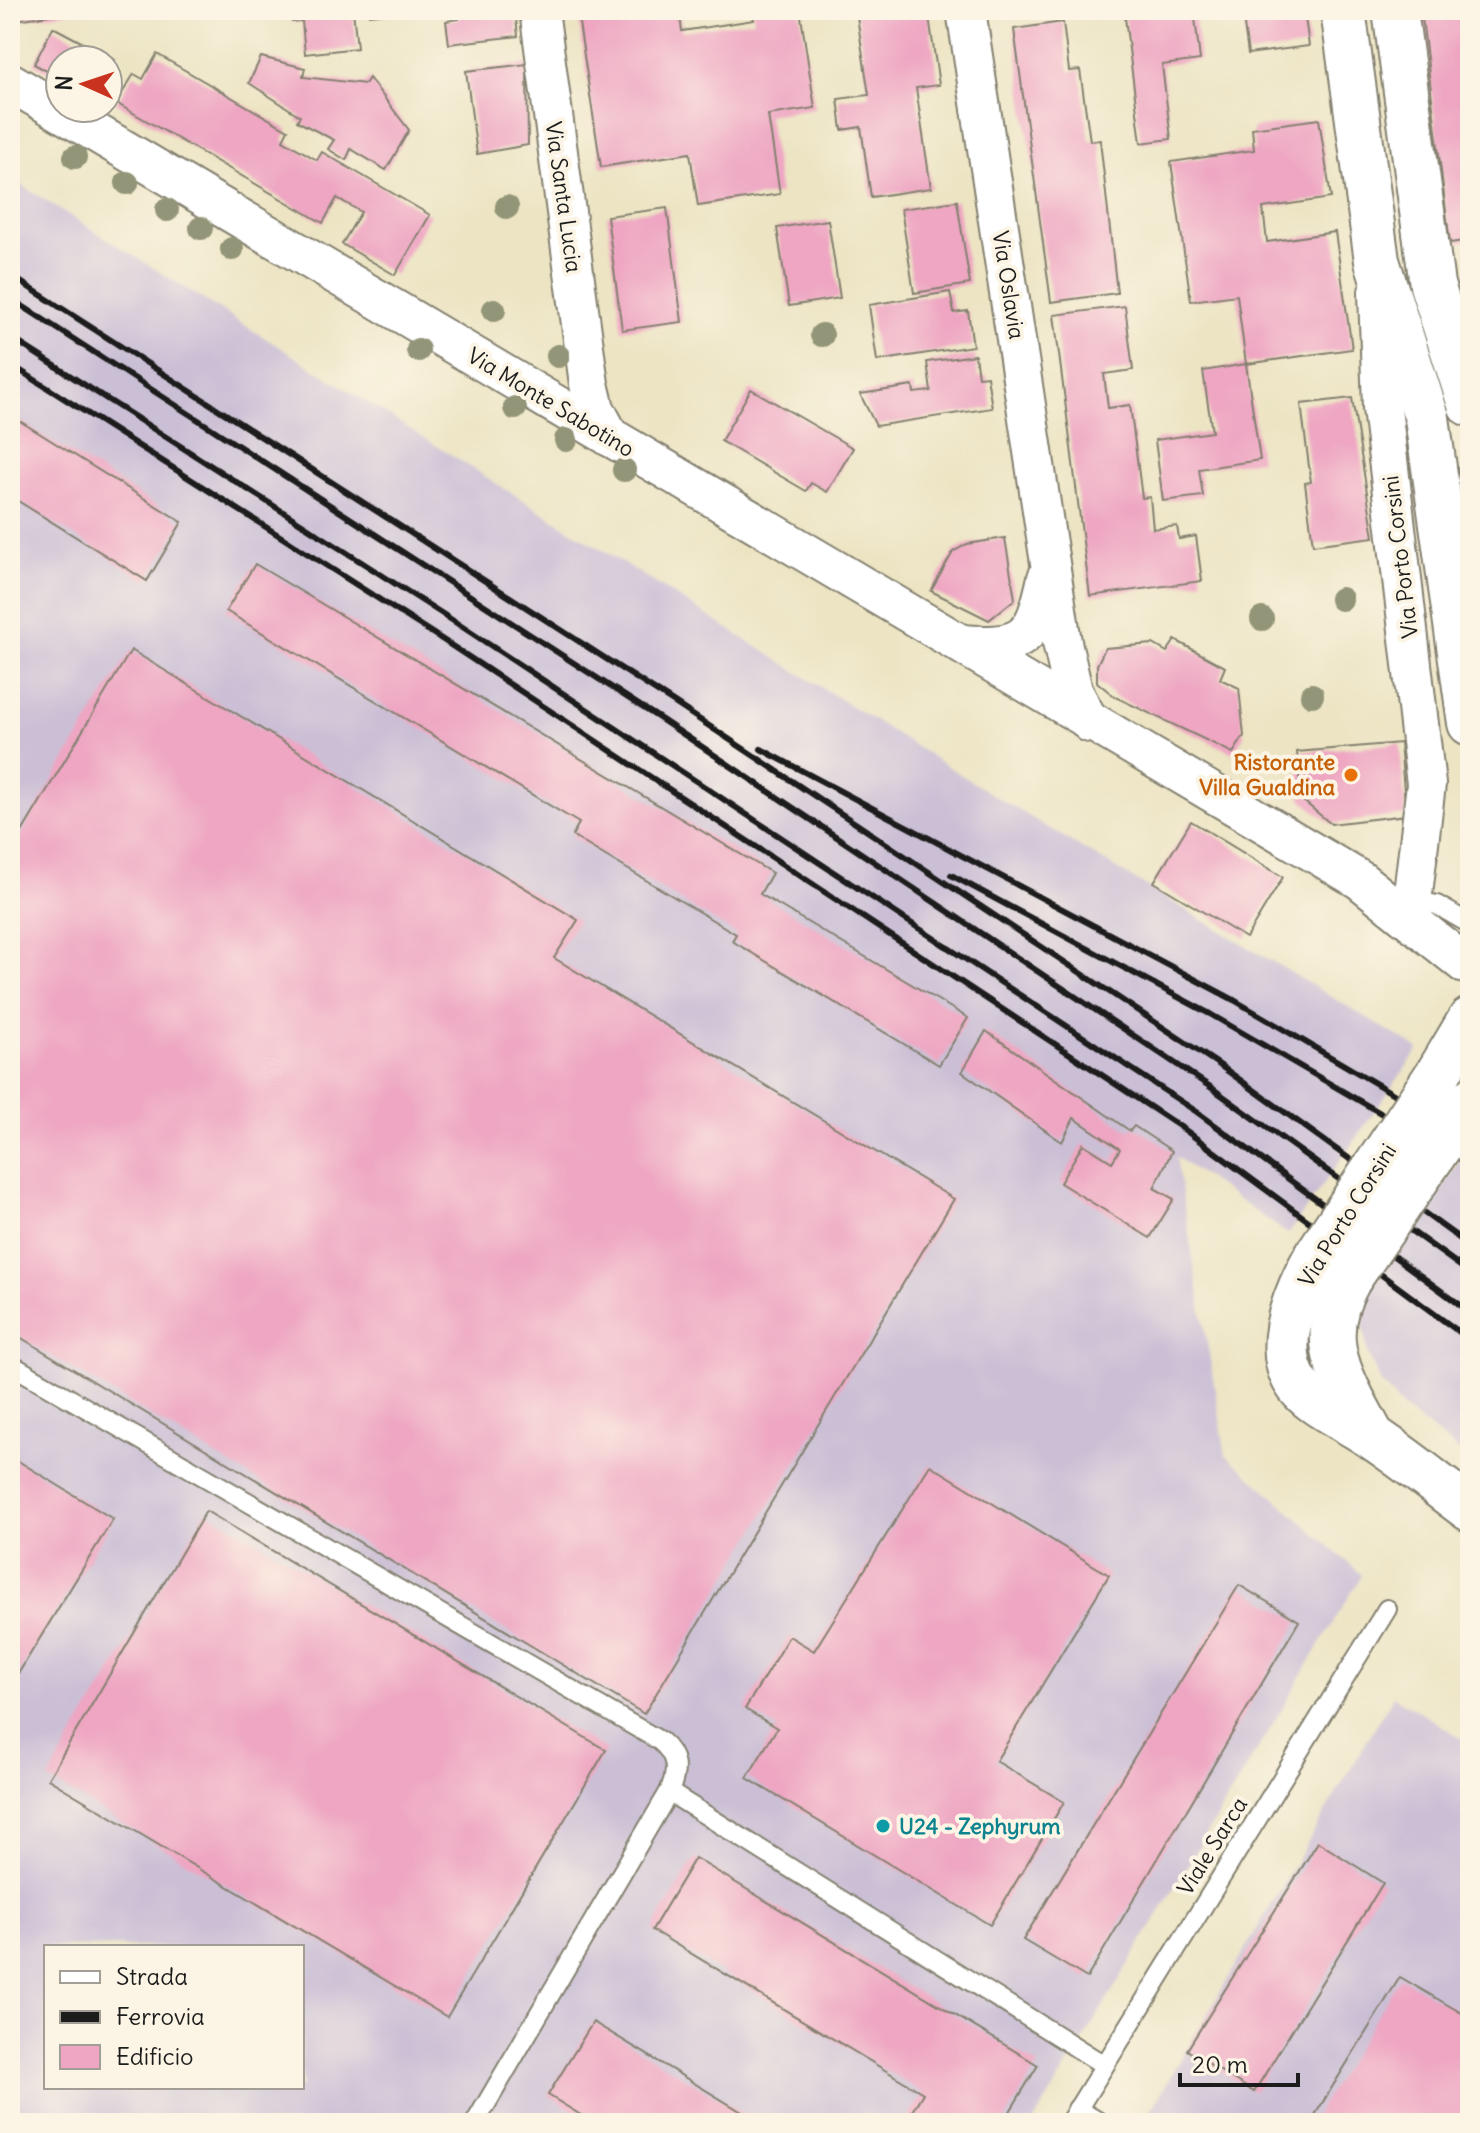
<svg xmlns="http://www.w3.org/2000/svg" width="1480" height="2133" font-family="Delius,sans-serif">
<rect width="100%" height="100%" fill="#fcf5e5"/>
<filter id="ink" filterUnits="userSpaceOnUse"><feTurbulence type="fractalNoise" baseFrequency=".0125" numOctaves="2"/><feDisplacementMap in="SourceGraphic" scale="16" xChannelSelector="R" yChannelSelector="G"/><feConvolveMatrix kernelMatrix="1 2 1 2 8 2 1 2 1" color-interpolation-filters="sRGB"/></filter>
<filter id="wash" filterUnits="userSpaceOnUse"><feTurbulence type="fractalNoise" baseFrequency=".006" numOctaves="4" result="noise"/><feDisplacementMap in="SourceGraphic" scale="32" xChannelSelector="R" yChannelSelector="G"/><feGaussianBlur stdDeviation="1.8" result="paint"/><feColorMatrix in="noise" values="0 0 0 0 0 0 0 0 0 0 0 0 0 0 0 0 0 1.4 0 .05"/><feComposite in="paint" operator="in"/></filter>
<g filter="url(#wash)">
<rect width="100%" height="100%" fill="#ece4c3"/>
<!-- industrial -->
<g fill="#cbbfd5" fill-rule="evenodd">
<path d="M10,178L993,795L1419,1049L1288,1234L1176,1157L1226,1455L1362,1575L1033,2123H10ZM46,1947H302V2087H46Z"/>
<path d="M1470,1147V1459L1403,1408L1381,1383L1368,1355L1363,1324L1368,1293Z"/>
<path d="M1393,1696L1470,1743V2123H1168L1150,2112Z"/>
</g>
<g id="blocks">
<!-- building -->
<g fill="#eea6c2">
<path d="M10,10H70V12L10,21Z"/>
<path d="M290,10H353L357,48L305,54L302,21L292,22Z"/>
<path d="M369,10H397V12L369,15Z"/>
<path d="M458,10H515L518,36L449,44L446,21L459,19Z"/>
<path d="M577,10H679L682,31L754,20L752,10H800L815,108L768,115L780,194L698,206L690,153L601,167Z"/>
<path d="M856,10H928L939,85L916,88L931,188L871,197L861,127L842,130L838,99L869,95Z"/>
<path d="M1124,10H1194L1200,60L1162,65L1171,139L1141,143Z"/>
<path d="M1242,10H1304L1309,46L1248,54Z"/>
<path d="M1421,10H1470V240L1450,243Z"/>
<path d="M1063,22L1069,71L1080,70L1090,141L1100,140L1117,293L1051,302L1014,29Z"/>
<path d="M53,27L115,60L108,74V60H60V78L34,64Z"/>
<path d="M157,54L288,130L283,140L317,160L322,152L430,215L395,275L342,244L361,212L337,198L323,223L116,103L134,74L143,79Z"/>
<path d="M261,57L305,68L303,77L365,84L369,78L409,130L386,170L351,149L346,160L328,149L334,140L297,121L300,116L249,83Z"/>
<path d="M527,64L528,145L477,154L466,71Z"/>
<path d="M1319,119L1331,198L1263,208L1267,242L1335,232L1352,349L1246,364L1237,295L1191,301L1171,162L1254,150L1252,128Z"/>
<path d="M957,201L970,284L914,293L901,209Z"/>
<path d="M667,208L682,322L622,330L607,216Z"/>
<path d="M828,220L840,298L789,306L777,228Z"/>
<path d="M950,292L954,313L968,311L973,346L877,361L869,305Z"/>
<path d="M1125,306L1133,370L1104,374L1108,408L1130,405L1142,498L1150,497L1153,529L1177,526L1179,539L1196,536L1202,581L1090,596L1054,315Z"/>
<path d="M975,355L978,377L987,376L992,408L876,426L860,394L913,386L914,393L931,391L927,362Z"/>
<path d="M1246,364L1260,460L1199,469L1203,496L1163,501L1155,440L1212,432L1203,371Z"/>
<path d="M751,389L853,448L827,492L811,483L806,491L721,441Z"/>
<path d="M1352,398L1374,537L1313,545L1305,483L1311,482L1301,404Z"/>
<path d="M10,415L182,522L147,581L10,496Z"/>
<path d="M1005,538L1015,599L989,620L931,591L953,552L967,544Z"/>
<path d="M255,564L772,873L760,894L968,1018L939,1065L732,941L736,934L572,836L579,823L226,611Z"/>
<path d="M1175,640L1225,667L1220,679L1239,688L1244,736L1233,753L1115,697L1097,682V665L1105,648L1153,644L1167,652Z"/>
<path d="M131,650L578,920L554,958L954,1199L644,1714L10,1331V852Z"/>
<path d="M1400,743L1406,815L1331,824L1301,799L1297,752Z"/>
<path d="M1191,821L1283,877L1246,938L1154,882Z"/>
<path d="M986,1031L1130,1131L1134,1126L1172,1151L1154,1188L1174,1199L1150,1238L1060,1183L1083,1144L1112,1162L1120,1149L1074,1118L1062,1142L962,1072Z"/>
<path d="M10,1456L113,1519L10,1687Z"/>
<path d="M930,1465L1109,1575L996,1761L1064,1802L990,1925L747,1778L777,1728L745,1709L789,1636L814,1651Z"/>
<path d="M206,1511L606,1750L447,2017L48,1779Z"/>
<path d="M1239,1585L1299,1621L1087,1978L1023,1940Z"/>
<path d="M1318,1842L1383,1883L1254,2092L1187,2050Z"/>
<path d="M695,1858L1038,2065L1003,2123H905L923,2093L652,1930Z"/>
<path d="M1400,1977L1470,2018V2123H1310Z"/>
<path d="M593,2022L760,2123H594L548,2095Z"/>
</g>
</g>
</g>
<g filter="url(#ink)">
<use href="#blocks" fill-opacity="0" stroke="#848070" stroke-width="2"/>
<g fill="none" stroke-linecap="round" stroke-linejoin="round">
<!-- service casing -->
<g stroke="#848070" stroke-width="22">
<g id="service">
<path d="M1411,900L1437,905L1468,923"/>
<path d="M10,1364L660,1741C678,1756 678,1771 669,1792L475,2123"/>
<path d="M669,1792L1104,2065"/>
<path d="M1077,2109L1101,2123"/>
<path d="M1069,2123L1387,1609"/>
</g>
</g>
<!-- minor casing -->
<g stroke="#848070" stroke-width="42">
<g id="minor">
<path d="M539,10L589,384L595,409L610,437"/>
<path d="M966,10L1062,642L1073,691L1090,723"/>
<path d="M10,82L1360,880L1465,964"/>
<path d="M1378,292L1382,408L1426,784L1410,919"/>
<path d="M962,644C1025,649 1034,638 1047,578"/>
</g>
</g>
<!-- tertiary casing -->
<g stroke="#848070" stroke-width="48">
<g id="tertiary">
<path d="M1343,10L1377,261L1427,418L1470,723"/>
<path d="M1395,10L1432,285L1470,404"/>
<path d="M1439,1072L1470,1020"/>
<path d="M1317,1255C1295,1293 1265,1361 1309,1397C1327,1412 1351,1422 1371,1436C1405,1458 1437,1485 1470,1509"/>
<path d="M1349,1279C1313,1340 1343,1381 1372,1436"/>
</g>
</g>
<!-- service -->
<use href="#service" stroke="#fff" stroke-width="18"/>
<!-- minor -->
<use href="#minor" stroke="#fff" stroke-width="38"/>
<!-- tertiary -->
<use href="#tertiary" stroke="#fff" stroke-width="44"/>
<!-- rail -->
<g stroke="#1c1c1c" stroke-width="6">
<path d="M10,275L673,702L1218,1064L1470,1246"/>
<path d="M10,298L662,720L1209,1086L1470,1273"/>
<path d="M10,337L455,622L1197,1112L1470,1312"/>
<path d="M10,364L443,640L1185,1130L1470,1340"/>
<path d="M761,749L1234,1000L1470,1139"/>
<path d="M951,875L1210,1014L1470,1165"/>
</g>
<!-- tertiary-bridge casing -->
<g stroke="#848070" stroke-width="48" stroke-linecap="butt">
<g id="tertiary-bridge">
<path d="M1317,1255L1439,1072"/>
<path d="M1349,1279L1470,1101"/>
</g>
</g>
<!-- tertiary-bridge -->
<use href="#tertiary-bridge" stroke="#fff" stroke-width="44"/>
</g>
<!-- trees -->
<g fill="#939578">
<circle cx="75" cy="157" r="12"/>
<circle cx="127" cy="183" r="12"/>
<circle cx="507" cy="207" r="12"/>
<circle cx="167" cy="210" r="12"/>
<circle cx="201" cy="228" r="12"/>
<circle cx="232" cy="249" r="12"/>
<circle cx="494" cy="310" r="12"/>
<circle cx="822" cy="335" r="12"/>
<circle cx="418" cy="350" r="12"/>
<circle cx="558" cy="356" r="12"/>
<circle cx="515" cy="408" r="12"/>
<circle cx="566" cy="440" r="12"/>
<circle cx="624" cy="470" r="12"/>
<circle cx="1341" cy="599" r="12"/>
<circle cx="1262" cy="619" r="12"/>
<circle cx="1312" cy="695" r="12"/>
</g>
</g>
<!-- markers -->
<circle fill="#e8710a" stroke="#fcf5e5" stroke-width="3" cx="1351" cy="775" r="8"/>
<circle fill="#0f9aa8" stroke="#fcf5e5" stroke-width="3" cx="883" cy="1826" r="8"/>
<g text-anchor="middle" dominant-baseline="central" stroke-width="8" stroke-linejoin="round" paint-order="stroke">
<!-- street labels -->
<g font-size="22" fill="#1c1c1c" stroke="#fcf5e5">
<text transform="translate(564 197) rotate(82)">Via Santa Lucia</text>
<text transform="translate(1009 285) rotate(81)">Via Oslavia</text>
<text transform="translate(551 402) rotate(31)">Via Monte Sabotino</text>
<text transform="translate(1400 557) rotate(-97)">Via Porto Corsini</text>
<text transform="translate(1347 1215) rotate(-58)">Via Porto Corsini</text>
<text transform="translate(1212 1846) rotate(-58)">Viale Sarca</text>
</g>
<!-- food labels -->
<g font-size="22" font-weight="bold" fill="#c56008" stroke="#fcf5e5" text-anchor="end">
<text x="1335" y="762">Ristorante<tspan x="1335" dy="25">Villa Gualdina</tspan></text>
</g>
<!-- culture labels -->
<g font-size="22" font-weight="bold" fill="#0d838f" stroke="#fcf5e5" text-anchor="start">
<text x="899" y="1826">U24 - Zephyrum</text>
</g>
</g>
<!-- margin -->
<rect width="1480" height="2133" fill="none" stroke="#fcf5e5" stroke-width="40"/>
<!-- legend -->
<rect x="44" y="1945" width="260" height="144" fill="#fcf5e5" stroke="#a29e95" stroke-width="2"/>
<rect x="60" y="1971" width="40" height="12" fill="#ffffff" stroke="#a29e95" stroke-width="2"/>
<text x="116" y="1985" font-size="24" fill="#1c1c1c">Strada</text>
<rect x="60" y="2011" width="40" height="12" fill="#1c1c1c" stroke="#a29e95" stroke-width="2"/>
<text x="116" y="2025" font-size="24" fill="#1c1c1c">Ferrovia</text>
<rect x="60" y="2045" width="40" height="24" fill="#eea6c2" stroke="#a29e95" stroke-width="2"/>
<text x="116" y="2065" font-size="24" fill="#1c1c1c">Edificio</text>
<!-- north arrow -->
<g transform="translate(84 84) rotate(273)"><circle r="38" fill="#fcf5e5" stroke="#a29e95" stroke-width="2"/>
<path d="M0-6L14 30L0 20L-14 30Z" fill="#c8321e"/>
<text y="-12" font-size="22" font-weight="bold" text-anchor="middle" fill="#1c1c1c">N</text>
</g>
<!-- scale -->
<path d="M1180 2073v12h118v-12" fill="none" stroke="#1c1c1c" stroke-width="4"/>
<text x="1192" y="2073" font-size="24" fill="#1c1c1c" stroke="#fcf5e5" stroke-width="6" paint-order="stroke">20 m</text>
</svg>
